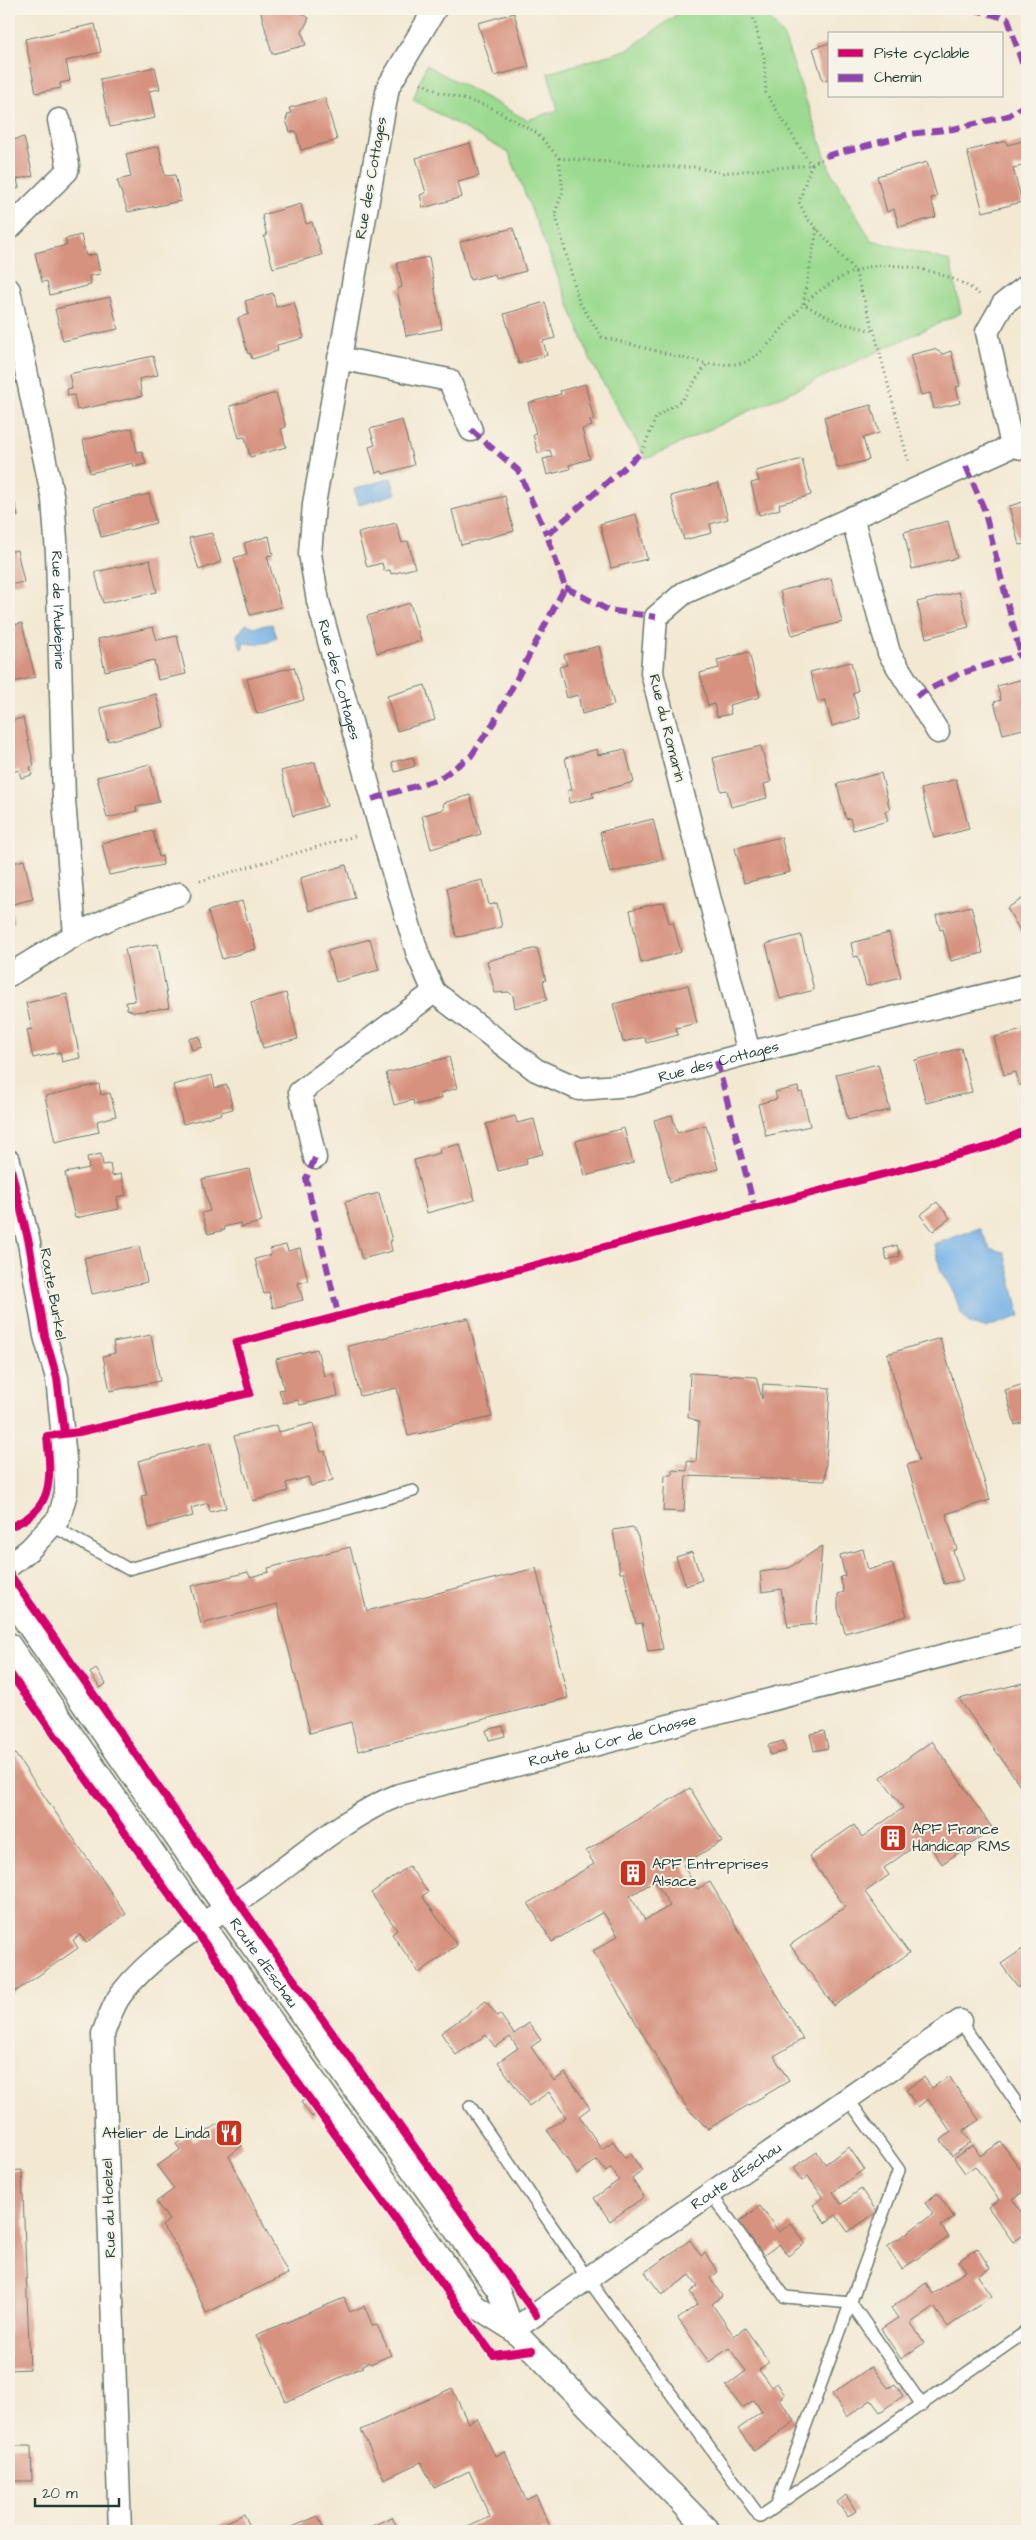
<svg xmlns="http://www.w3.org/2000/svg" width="1036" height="2540" font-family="'Architects Daughter',sans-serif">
<rect width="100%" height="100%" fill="#f7f3e8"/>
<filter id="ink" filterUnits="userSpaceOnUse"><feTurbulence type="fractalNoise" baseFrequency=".02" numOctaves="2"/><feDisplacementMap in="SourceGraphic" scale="10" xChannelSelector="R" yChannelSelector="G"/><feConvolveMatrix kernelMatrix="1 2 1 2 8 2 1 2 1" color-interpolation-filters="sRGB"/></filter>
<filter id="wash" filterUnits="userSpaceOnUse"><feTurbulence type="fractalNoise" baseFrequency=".0096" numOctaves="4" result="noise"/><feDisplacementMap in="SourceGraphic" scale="20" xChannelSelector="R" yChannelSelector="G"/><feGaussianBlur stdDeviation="1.12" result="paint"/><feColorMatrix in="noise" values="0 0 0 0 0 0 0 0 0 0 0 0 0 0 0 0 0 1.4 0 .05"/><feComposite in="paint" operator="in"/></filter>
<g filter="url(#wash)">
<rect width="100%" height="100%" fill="#f3e9d3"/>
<!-- green -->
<path fill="#9bda90" stroke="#5d8c62" d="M684,9H763L784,37L830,170L871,240L950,261L961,313L646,459L592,363L509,153L413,100L426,65L527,120L558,110L548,73L629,49Z"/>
<!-- water -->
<g fill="#74b0e6" stroke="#4a768d">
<path d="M391,478L396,494L359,505L354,489Z"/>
<path d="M246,624L255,627L272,624L277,637C270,644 253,646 243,642V649H241L237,635Z"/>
<path d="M980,1228L990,1249L1004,1252L1020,1316L985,1328L970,1324L961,1313L954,1293L941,1272L934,1244Z"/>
</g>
<g id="blocks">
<!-- building -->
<g fill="#d7927f" fill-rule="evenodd">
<path d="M260,9H296L309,18L302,32L306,45L272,54Z"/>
<path d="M514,13L529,67L494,76L478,23Z"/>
<path d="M95,24L101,52L66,61L70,81L60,83L61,88L36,93L25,39Z"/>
<path d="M830,43V78L823,81L813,48Z"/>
<path d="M155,67L160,89L149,91L155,118L110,127L100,79Z"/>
<path d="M325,98L337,140L301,150L296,131L290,132L286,120L288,114H291L289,108Z"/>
<path d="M24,137L33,176L17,179L19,188L9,190V141Z"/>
<path d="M1027,140V165L1013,168L1022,202L983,212L967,151L1006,141L1007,145Z"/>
<path d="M470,143L479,176L458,182L462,197L423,208L420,195L426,193L416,158Z"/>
<path d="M159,146L165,176L175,175L181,201L128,212L117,180L131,177L126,154Z"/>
<path d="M927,162L937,197L931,198L936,217L899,227L894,209L887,212L877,176Z"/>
<path d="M301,204L306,224L312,222L322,255L273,268L264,236H267L262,215Z"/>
<path d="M513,228L526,271L496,279L495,274L470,280L460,242Z"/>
<path d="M81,235L86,256L96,254L100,274L89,276L91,285L50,295L47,281L42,282L35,253L67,245L65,239Z"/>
<path d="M429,257L442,329L406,336L397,289L402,287L397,263Z"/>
<path d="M273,293L276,307L294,302L304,338L277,345L278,351L252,359L250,353L248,354L238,318L249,314L245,301Z"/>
<path d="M110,297L118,329L63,341L55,309Z"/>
<path d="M545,302L555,338L543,341L547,355L519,364L504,314Z"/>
<path d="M934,349L943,354L951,351L960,386L956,387L960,403L934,409L930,393L921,395L910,355Z"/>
<path d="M153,356L158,375L139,379L142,396L77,410L74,395L68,396L67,389L72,388L69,374Z"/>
<path d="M585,384L594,420L590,421L592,426L582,429L590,459L569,465L570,469L547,475L543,459L552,457L550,450L538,453L533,435L536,434L528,403L561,394L560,391Z"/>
<path d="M276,393L286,427L281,429L286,447L250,457L245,437L239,438L230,406Z"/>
<path d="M871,405L879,433L863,438L869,460L837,468L824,417Z"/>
<path d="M402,420L414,465L383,474L382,471L376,473L369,447L375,445L370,429Z"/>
<path d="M132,428L137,452L142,451L146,464L134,467L133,463L90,473L83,440Z"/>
<path d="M802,459L811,495L779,504L780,509L759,515L751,483L759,481L756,471Z"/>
<path d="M9,483L18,516L9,518Z"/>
<path d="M718,483L728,519L710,524L712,533L684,540L671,496Z"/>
<path d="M149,494L156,523L101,537L94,507Z"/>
<path d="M505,496L514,531L461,545L452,510Z"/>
<path d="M1027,501V544L1019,545L1009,506Z"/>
<path d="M636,514L647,559L611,568L600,524Z"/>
<path d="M948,521L957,558L912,569L904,532Z"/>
<path d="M396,523L402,543L408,541L415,568L391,574L390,570L384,571L382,563L367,567L358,533Z"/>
<path d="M212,533L221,562L199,570L189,538Z"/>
<path d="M269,536L273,555L267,556L281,607L250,615L234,558L247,554L244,543Z"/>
<path d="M17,550L24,582L9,585V552Z"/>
<path d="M150,560L157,592L103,603L95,572Z"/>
<path d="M831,578L842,622L792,635L780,591Z"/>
<path d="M959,592L969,627L926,638L917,602Z"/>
<path d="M410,603L421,641L377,653L367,616Z"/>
<path d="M22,623L35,677L9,683V626Z"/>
<path d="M153,627L157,640L177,636L186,674L158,680L154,660L105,671L98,639Z"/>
<path d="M599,646L614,705L582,714L578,695L567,698L559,667L567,665L564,655Z"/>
<path d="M749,652L760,697L729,705L731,714L717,717L714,704L708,706L700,673L719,668L717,660Z"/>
<path d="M851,662L858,691L853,693L860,718L832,726L825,700L818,702L810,672Z"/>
<path d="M294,667L304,700L257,714L247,679Z"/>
<path d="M1027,678V728L1003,734L994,702L1001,700L997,686Z"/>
<path d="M425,685L435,720L397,731L387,696Z"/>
<path d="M156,694L164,727L108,741L100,708Z"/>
<path d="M23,718L34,766L30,767L32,775L21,778L19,770L9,773V721Z"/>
<path d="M761,746L771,782L764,784L767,798L731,807L727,790L721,791L713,758Z"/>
<path d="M597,749L598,755L625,749L634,782L592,793L594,797L569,803L568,790H572L565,758Z"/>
<path d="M413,757L415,766L395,772L392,762Z"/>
<path d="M315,762L327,806L293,816L281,771Z"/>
<path d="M150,764L159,802L136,807L137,811L107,818L97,777Z"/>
<path d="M881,773L890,810L885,811L888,821L853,830L850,818L846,819L837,784Z"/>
<path d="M956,779L969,829L934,838L921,789Z"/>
<path d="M470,795L481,834L431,849L422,816L444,809L443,803Z"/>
<path d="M653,819L663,859L610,873L600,832Z"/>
<path d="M153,831L159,857L162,856L163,865L109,875L102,843Z"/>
<path d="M781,837L790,872L744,883L735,848Z"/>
<path d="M24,860L33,899L9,905V864Z"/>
<path d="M346,865L355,898L309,911L300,878Z"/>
<path d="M483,880L489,905L497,903L502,927L459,937L456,936L447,888Z"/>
<path d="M1027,896V943L1007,908Z"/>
<path d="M242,901L256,949L222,959L208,911Z"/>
<path d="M664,902L669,923L673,922L681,952L641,963L630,910Z"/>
<path d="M9,906L14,923L9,924Z"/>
<path d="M971,906L983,953L951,961L943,929L940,930L936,915Z"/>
<path d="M889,933L901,977L866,986L858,956L854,957L851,943Z"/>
<path d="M801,935L814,990L780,999L766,944Z"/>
<path d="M370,939L379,970L336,982L327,951Z"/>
<path d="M158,944L169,1008L134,1012L127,1009L126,1002L135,1001L125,949Z"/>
<path d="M537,948L546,980L543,981L547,1000L515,1008L513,996L509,992L495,993L487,961Z"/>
<path d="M688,985L697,1023L676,1028L678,1035L646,1043L645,1037L623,1042L613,1004Z"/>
<path d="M286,993L298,1039L263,1048L251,1003Z"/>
<path d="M67,994L80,1058L62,1062L60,1052L33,1058L27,1030L32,1029L26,1003Z"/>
<path d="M1027,1029V1083L1019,1085L1016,1072L1004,1075L994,1037Z"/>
<path d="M199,1036L202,1047L192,1050L189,1039Z"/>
<path d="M961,1048L972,1092L926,1103L915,1060Z"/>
<path d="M449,1057L457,1088L441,1093L442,1098L414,1105L413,1100L394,1105L386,1073Z"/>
<path d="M878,1064L890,1110L848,1120L836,1074Z"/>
<path d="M212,1075L215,1088L227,1085L233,1109L221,1112L222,1114L183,1124L173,1085Z"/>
<path d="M99,1084L101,1095L110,1093L116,1116L97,1121L99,1132L55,1142L45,1096Z"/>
<path d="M798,1087L799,1093L802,1092L810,1126L766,1136L758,1104L777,1099L775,1092Z"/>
<path d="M672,1115L677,1133L706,1125L718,1169L670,1182L654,1120Z"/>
<path d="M515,1116L517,1123L534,1119L543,1154L526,1158L527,1164L498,1171L486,1124Z"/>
<path d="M624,1128L633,1163L585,1176L576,1141Z"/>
<path d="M460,1144L475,1200L427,1213L414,1160L440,1153L439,1149Z"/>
<path d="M101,1154L103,1165L110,1164L112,1176L121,1174L126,1195L117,1197L119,1209L75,1218L65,1173L89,1168L87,1157Z"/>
<path d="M249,1169L262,1222L241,1227L240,1223L224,1227L225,1230L208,1234L202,1213L210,1211L202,1179Z"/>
<path d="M379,1193L392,1241H390L392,1251L362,1259L345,1202Z"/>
<path d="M937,1202L950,1218L933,1231L920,1215Z"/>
<path d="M286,1245L288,1251L300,1248L308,1281L298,1283L303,1300L273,1308L269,1292L264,1294L255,1259L271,1255L270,1249Z"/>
<path d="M897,1245L900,1256L887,1260L884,1249Z"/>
<path d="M139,1246L147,1282L92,1294L84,1258Z"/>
<path d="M468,1318L492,1417L408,1436L397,1388L360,1396L348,1346Z"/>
<path d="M151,1335L160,1381L110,1391L103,1356L115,1353L113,1342Z"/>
<path d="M940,1338L990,1500L946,1514L957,1549L953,1551L963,1580L944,1584L907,1465L919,1461L887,1354Z"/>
<path d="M317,1349L324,1376L333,1374L338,1396L300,1405L298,1400L283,1403L279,1390L284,1389L276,1359Z"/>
<path d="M690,1373L756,1377L762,1399L763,1384L830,1388L825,1481L686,1476L684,1512L663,1511L665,1475H672V1470L687,1471V1461L696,1462L699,1422L688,1417Z"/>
<path d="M1027,1383V1421L1015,1425L1005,1390Z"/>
<path d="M313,1423L321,1452L325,1451L333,1480L311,1486L308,1477L286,1483L288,1491L253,1501L234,1436L277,1425L279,1432Z"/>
<path d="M210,1442L226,1508L210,1512L208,1503L191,1508L193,1516L149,1528L141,1496L147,1495L138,1461Z"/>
<path d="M633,1527L638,1537L663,1649L648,1651L642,1623L636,1624L624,1573H620L613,1530Z"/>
<path d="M822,1546L816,1624L788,1627L781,1589L762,1592L760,1572L789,1568Z"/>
<path d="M350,1547L367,1611L536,1568L568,1698L358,1751L351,1722L310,1733L277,1604L201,1624L191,1586L248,1572L250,1577L269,1572L268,1568Z"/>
<path d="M863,1549L868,1570L892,1563L907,1616L845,1633L838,1608V1594L844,1592L840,1577L845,1576L840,1555Z"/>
<path d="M692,1552L702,1580L686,1586L676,1557Z"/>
<path d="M96,1669L106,1684L100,1688L90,1673Z"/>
<path d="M1027,1682V1795L959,1699Z"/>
<path d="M503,1726L505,1736L489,1740L486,1730Z"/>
<path d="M824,1731L828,1748L814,1751L810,1734Z"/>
<path d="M783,1741L786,1751L770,1755L768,1745Z"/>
<path d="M932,1741L993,1829L942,1864L925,1839L884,1868L889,1875L865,1892L909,1953L834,2006L790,1945L845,1907L809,1856L854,1825L862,1837L903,1808L881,1777Z"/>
<path d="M13,1751L126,1914L86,1943L80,1935L73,1940L78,1948L9,1996V1754Z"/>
<path d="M690,1788L722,1841L683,1865L697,1889L710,1882L803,2039L774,2056L789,2081L708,2129L687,2108L593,1951L618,1936L603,1912L552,1942L528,1903L594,1864L586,1851ZM655,1881L670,1906L645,1920L630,1896Z"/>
<path d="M409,1866L428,1892L422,1896L457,1945L419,1973L392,1934L397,1930L371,1893Z"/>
<path d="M1027,1946V1981L1018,1987L1001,1964Z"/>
<path d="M486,2001L497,2016L500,2014L514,2034L529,2023L541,2040L531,2047L554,2081L565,2073L578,2091L590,2108L579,2116L602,2149L613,2141L625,2158L631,2154L642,2171L632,2179L644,2197L610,2221L594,2198L619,2180L611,2168L606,2172L597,2160L577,2174L547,2130L566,2117L549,2092L529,2106L498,2062L518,2048L510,2037L495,2047L486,2035L456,2055L441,2033Z"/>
<path d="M949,2076L979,2120L963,2131L971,2142L952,2156L941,2140L951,2132L928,2099L918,2107L906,2090L924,2077L932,2088Z"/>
<path d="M308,2098L317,2113L312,2117L301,2102Z"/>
<path d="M224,2120L242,2146L229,2156L288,2274L206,2313L177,2247L162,2226L169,2220L156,2202L174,2189L157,2166L180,2150L176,2144L189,2135L193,2141Z"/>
<path d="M1001,2142L1027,2178V2189L1013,2199L1027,2220V2240L1024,2235L1013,2242L988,2207L999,2200L975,2166L965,2173L954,2158L973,2145L980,2156Z"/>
<path d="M849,2147L864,2169L833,2192L841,2204L861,2189L877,2212L848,2232L836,2215L825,2223L813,2205L823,2198L808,2176L802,2181L793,2168L817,2152L825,2164Z"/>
<path d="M22,2170L30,2369L9,2370V2171Z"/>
<path d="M937,2193L954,2217L941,2226L949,2237L902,2269L887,2247L933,2214L925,2203Z"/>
<path d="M760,2206L779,2232L791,2223L805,2243L788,2256L779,2244L763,2256L739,2222Z"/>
<path d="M690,2240L701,2256L705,2253L718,2272L710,2278L722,2296L712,2304L734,2336L745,2328L769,2362L759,2370L771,2387L777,2383L785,2395L779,2399L795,2421L754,2451L738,2429L762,2412L754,2400L742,2408L726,2386L746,2371L729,2348L709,2362L678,2319L698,2304L690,2292L698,2286L690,2275L662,2295L645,2272Z"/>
<path d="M977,2248L990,2268L978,2276L992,2296L948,2327L934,2307L911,2323L924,2343L901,2359L881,2329L898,2318L891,2308L926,2283L933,2294L966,2271L959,2261Z"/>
<path d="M344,2298L350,2312L364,2306L373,2326L377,2325L391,2355L370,2364L369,2362L362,2365L363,2367L286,2402L256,2335Z"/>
<path d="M872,2366L888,2388L895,2384L903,2396L880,2412L871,2400L847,2417L832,2394Z"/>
<path d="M452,2388L468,2423L477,2418L495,2456L505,2452L526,2500L536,2495L552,2531H459L490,2517L469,2471L434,2488L421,2462L384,2479L361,2430Z"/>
<path d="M9,2446H31L32,2481H9Z"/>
<path d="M846,2495L856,2511L848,2517L837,2502Z"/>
<path d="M244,2514L252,2531H208Z"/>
<path d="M318,2516L325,2531H283Z"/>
<path d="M392,2517L399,2531H361Z"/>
</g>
</g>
</g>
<g filter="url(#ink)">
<use href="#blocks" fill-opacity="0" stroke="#69796c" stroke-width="1"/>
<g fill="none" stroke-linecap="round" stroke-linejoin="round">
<!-- service casing -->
<g stroke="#69796c" stroke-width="14">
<g id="service">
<path d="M53,1526L128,1569L413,1491"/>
<path d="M960,2021L1027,2118"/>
<path d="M470,2106L588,2279L760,2517L1027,2331"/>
<path d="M711,2194L785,2297L851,2303L922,2405"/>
<path d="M777,2504L899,2170L848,2099"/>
</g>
</g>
<!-- minor casing -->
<g stroke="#69796c" stroke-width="25">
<g id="minor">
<path id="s1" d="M435,9L388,87L314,504L310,554L318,601L380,828L418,955L434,992L536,1070L579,1089L631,1085L749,1053L1027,985"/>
<path d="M9,229L67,171L68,165L59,120"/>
<path id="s2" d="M9,290L53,499L57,553L64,800L75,935L9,975"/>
<path d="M339,358L449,380L471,430"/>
<path d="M1012,446L987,332L1003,304L1027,286"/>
<path d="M852,517L889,653L938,732"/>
<path d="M75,935L119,914L179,894"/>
<path d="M749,1053L652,673L656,617L684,593L1012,446L1027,449"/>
<path d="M315,1158L300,1092L434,992"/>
<path d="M9,1161L29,1243L45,1336L57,1378L66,1469V1493L59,1518L30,1549L9,1566"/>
<path id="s3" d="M9,1598L225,1908L498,2290L513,2330"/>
<path d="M9,1644L203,1924L475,2306L513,2330L709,2531"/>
<path id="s4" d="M513,2330L960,2021"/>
<path id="s5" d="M120,2531L103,2034C108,2021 113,2004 122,1993C156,1949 209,1921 253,1891C299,1859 347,1815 399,1795L1027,1634"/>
</g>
</g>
<!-- path -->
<g stroke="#69796c" stroke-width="3" stroke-dasharray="1 4" stroke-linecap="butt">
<path d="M751,9L764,58L766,93L811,165L799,202L807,218L855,271L874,331L909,464"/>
<path d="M421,83L439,92L490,107L537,133L559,158L667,167H695L720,173L811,165L826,156"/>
<path d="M559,158L563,191L555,213L579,302L602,337L707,364"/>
<path d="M817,229L803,304L840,323L874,331"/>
<path d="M642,452L656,417L682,400L707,364C718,364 735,366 745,362C765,354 787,321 802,306C818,289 845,273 868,267C898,260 958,274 980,295"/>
<path d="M200,881L355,836"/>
</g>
<!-- service -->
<use href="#service" stroke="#fff" stroke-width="11"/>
<!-- minor -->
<use href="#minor" stroke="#fff" stroke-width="22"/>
<!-- quiet -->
<g stroke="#8e44ad" stroke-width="6" stroke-dasharray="12 6" stroke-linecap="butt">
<path d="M972,9L1008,19L1027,79"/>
<path d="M826,156L910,134L953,129L1008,116L1023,106L1027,95"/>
<path d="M471,430L518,470L547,535"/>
<path d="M966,466L984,509L1018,645L1022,654L1027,656"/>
<path d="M565,587L608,610L656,617"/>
<path d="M916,696L959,674L1022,654"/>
<path d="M372,799L439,779L471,756L494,722L565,587L547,535L642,452"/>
<path d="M717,1061L754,1206"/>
<path d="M315,1158L306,1179L339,1318"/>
</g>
<!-- cycleway casing -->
<g stroke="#f7f3e8" stroke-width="11">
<g id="cycleway">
<path d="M9,1161L29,1243L45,1336L57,1378L64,1433"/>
<path d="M9,1527C55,1510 51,1478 47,1436L79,1432L250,1393L236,1343L988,1147L1027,1130"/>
<path d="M9,1573L263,1937L536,2315"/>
<path d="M9,1672L229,1977L243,2006L493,2355L532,2350"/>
</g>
</g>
<!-- cycleway -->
<use href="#cycleway" stroke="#d6006c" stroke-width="8"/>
</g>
</g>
<!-- icons -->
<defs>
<g id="building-square" transform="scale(1.4375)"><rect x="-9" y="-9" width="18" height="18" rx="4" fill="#c8321e" stroke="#f7f3e8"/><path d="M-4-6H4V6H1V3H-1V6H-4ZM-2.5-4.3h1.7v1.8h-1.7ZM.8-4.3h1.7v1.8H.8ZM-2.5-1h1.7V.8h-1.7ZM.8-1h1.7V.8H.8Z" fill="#fff"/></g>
<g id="restaurant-square" transform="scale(1.4375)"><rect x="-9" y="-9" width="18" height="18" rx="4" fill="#c8321e" stroke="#f7f3e8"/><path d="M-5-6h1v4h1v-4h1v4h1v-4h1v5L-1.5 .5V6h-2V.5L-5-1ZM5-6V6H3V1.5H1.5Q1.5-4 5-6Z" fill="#fff"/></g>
</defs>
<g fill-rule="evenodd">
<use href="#building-square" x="893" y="1838"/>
<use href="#building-square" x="633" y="1873"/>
<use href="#restaurant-square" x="229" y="2133"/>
</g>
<g text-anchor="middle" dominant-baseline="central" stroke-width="4" stroke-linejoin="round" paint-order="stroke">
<!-- street labels -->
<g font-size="15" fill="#1f3d34" stroke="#f7f3e8">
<text transform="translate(371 178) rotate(-80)">Rue des Cottages</text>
<text stroke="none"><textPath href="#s2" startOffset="325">Rue de l'Aubépine</textPath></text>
<text stroke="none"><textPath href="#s1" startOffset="694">Rue des Cottages</textPath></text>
<text transform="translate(667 728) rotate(76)">Rue du Romarin</text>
<text stroke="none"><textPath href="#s1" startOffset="1339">Rue des Cottages</textPath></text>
<text transform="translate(53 1294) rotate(80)">Route Burkel</text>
<text stroke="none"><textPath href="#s5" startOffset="1105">Route du Cor de Chasse</textPath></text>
<text stroke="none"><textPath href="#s3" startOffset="445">Route d'Eschau</textPath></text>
<text stroke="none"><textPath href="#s4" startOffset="271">Route d'Eschau</textPath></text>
<text transform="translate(109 2208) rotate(-92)">Rue du Hoelzel</text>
</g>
<!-- poi labels -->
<g font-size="15" fill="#1f3d34" stroke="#f7f3e8" text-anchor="start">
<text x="912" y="1829">APF France<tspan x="912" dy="17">Handicap RMS</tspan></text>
<text x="652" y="1864">APF Entreprises<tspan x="652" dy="17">Alsace</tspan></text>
<text x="210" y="2133" text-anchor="end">Atelier de Linda</text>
</g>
</g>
<!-- margin -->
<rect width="1036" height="2540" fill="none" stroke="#f7f3e8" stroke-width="30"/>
<!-- legend -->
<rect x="828" y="32" width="175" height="65" fill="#f7f3e8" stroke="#a1aaa0"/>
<rect x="838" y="49" width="25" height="8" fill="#d6006c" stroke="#a1aaa0"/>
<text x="874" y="58" font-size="15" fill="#1f3d34">Piste cyclable</text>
<rect x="838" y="74" width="25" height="8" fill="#8e44ad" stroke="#a1aaa0"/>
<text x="874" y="82" font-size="15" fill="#1f3d34">Chemin</text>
<!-- scale -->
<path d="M35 2498v8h84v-8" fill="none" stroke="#1f3d34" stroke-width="2.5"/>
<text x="42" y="2498" font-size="15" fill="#1f3d34" stroke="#f7f3e8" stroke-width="4" paint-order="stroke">20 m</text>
</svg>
